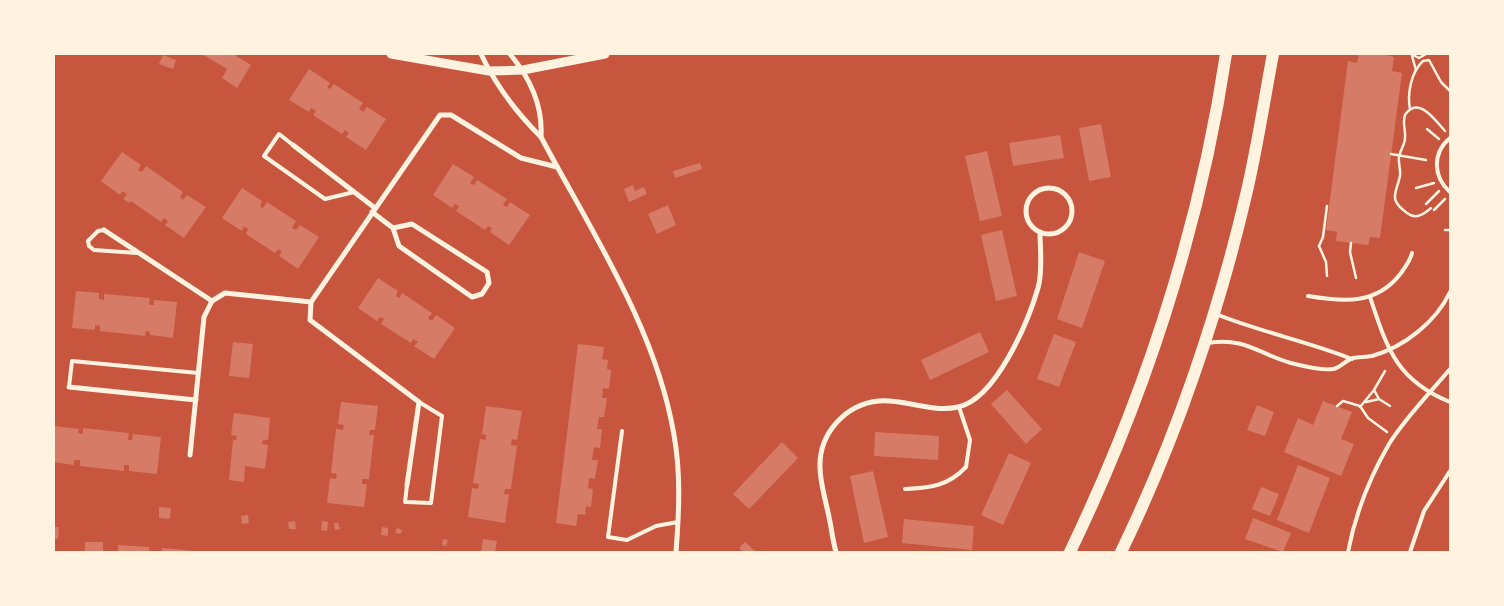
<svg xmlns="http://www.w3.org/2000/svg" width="1504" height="606" font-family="'Public Sans',sans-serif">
<rect width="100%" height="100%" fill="#c8553d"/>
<!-- building -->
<g fill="#d67c66">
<path d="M202,54H237L236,56L251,65L237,88L222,78L227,69Z"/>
<path d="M1359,54H1382L1394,57L1392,71L1402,73L1380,238L1370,237L1368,245L1336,241L1337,232L1326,230L1348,61L1357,63Z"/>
<path d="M163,55L176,60L173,69L159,64Z"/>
<path d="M309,69L330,83L327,87L330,89L334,84L363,103L359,109L363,112L367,107L386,119L366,150L346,137L349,133L345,130L342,134L313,115L316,111L311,108L309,112L289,100Z"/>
<path d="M1101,124L1111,177L1089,181L1079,128Z"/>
<path d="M1060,135L1064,158L1013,166L1009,143Z"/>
<path d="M987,151L1002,216L980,221L965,156Z"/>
<path d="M122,152L141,165L138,170L142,172L146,166L183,192L180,197L183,200L187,195L206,207L184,238L165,225L168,221L164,218L161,222L131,201L130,203L123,199L127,194L122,191L120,195L101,181Z"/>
<path d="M700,163L702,169L675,178L673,171Z"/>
<path d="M453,164L474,177L470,183L474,185L477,180L507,199L503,205L507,207L510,202L530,215L509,245L490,232L492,228L488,226L485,230L456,211L459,206L455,204L452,208L433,195Z"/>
<path d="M633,185L635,191L644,187L647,194L629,202L624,189Z"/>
<path d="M242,188L262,201L260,206L263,208L267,202L296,221L292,228L296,230L300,225L319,237L298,269L279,256L282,251L278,249L275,253L246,234L248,229L244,226L242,231L222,218Z"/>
<path d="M668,205L676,225L657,234L648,214Z"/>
<path d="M1002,230L1017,296L996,301L981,235Z"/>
<path d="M1079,252L1105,261L1082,328L1057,319Z"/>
<path d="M378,278L398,291L396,296L399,298L402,293L432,313L428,318L432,321L436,315L455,328L434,359L414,346L418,342L413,339L411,343L381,324L384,319L380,317L377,321L358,308Z"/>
<path d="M76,291L99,293V299L104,300V294L150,298L149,305H154V300L177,302L173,338L150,335V332L146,331L145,336L100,331V326L95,325V330L72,328Z"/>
<path d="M980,332L989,352L930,380L921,360Z"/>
<path d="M1054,334L1076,342L1059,387L1037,379Z"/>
<path d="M233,342L253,344L249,378L229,376Z"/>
<path d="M578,344L604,347L602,359L608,360L607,369L611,370L609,389L603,388L602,398H607L604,417H599L597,429H602L600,448L594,447L592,460H598L595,479L589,478L588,488L593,489L591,507L586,506L585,515L578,514L576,526L556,523Z"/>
<path d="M1007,390L1042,429L1026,444L991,404Z"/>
<path d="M1323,401L1352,412L1341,439L1354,444L1341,476L1284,452L1298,418L1313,425Z"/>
<path d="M341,402L378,406L375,430H370L369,435H374L369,479H362V484H367L364,507L327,503L330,478L336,479L337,474L331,473L336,429L343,430L344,425L338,424Z"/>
<path d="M1257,405L1274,412L1265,436L1247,430Z"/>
<path d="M486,406L522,411L517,440L512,439L511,445L517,446L511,489H505L504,494H509L505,523L468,517L472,488L478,489L479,484L473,483L480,439L486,440V435L482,434Z"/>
<path d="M234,413L270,418L268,440H263L262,444L268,445L265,469L245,466L244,482L229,480L233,440H236L237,436L231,435Z"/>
<path d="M54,426L79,429L78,433L83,434V428L129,433L128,440H132L133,434L161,437L157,474L129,471V465H124V471L80,466V460H74V465L54,462Z"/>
<path d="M875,432L939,436L938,460L874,456Z"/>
<path d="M782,442L798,458L749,509L733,494Z"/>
<path d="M1009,453L1031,463L1003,525L981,515Z"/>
<path d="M1298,465L1330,478L1309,533L1277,520Z"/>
<path d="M873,471L888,537L864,543L850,476Z"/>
<path d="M1261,487L1279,494L1270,516L1252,509Z"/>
<path d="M159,507L171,508L170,519L159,518Z"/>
<path d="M248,515L249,523L242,524L241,516Z"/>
<path d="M1253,518L1291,533L1283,552L1245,539Z"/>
<path d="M904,519L974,526L972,550L902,543Z"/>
<path d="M295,521L296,529H289L288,522Z"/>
<path d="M322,521L328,522L327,531L321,530Z"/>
<path d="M334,523H338L340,529L335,530Z"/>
<path d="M54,527H59L58,539H54Z"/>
<path d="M382,527L388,528V536L381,535Z"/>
<path d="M397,528L402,530L401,534L395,533Z"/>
<path d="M443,539L448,540L446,546L442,545Z"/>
<path d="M483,539L497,541L495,552H481Z"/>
<rect x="85" y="542" width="18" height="10"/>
<path d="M745,542L755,551L754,552H743L739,548Z"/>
<path d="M118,545L149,547V552H118Z"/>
<path d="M162,548L196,551V552H162Z"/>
</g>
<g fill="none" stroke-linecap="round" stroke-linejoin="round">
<!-- path -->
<g stroke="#fff3e0" stroke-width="2.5">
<path d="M1411,54L1419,58L1426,54"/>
<path d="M1449,54H1450"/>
<path d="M1412,56L1416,70"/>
<path d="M1410,109C1407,94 1411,72 1423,61L1429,60L1441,82L1450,91"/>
<path d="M1427,129L1439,139"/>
<path d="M1391,154L1426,160"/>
<path d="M1416,188L1434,183"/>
<path d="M1426,204L1439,191"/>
<path d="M1327,206L1323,237L1319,246L1326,262L1327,276"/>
<path d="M1431,208C1424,214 1416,220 1407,213C1388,199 1396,194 1400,176C1401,169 1398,163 1399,157C1400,150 1405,145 1405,138C1406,130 1402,124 1405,115C1418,95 1435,120 1445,131"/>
<path d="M1434,210L1445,199"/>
<path d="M1445,230H1450"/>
<path d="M1351,243L1350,252L1356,278"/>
<path d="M1374,390L1379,399L1390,406"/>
<path d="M1366,402L1379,399"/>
<path d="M1337,406L1343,401L1360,406L1368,418L1387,432"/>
<path d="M1360,407L1374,390L1385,371"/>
</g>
<!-- service -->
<g stroke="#fff3e0" stroke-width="4">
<path d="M1450,138C1432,153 1433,177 1450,192"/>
<path d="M293,145L279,134L264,156L325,199L354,192"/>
<path d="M104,230L98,231L88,241L89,246L94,250L137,253"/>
<path d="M1308,296C1344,302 1377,305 1401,273C1406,266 1410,261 1412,253"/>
<path d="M1370,297C1387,348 1396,380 1450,402"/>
<path d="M1216,314C1260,332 1307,341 1352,359"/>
<path d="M1208,343C1246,337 1258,354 1291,363C1303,366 1321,371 1333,369C1340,368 1346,360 1353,358C1359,357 1366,357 1372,356C1404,347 1436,322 1450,292"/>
<path d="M69,387L72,361L198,373"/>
<path d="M622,431L608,537L627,540L656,526L678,522"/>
<path d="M407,485L405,502L431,503L442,416L419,402"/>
<path d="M905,489C930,488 948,486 966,467L970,440L959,407"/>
<path d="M1348,552C1355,515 1370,477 1389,444C1406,417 1430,393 1450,369"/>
<path d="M1410,552L1424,511L1450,471"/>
</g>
<!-- minor -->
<g stroke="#fff3e0" stroke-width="5">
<path d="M481,54C495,84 517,113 541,137C591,231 656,328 674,435C681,474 679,513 676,552"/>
<path d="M510,54C530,78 543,106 541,137"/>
<path d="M293,145L375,208"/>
<circle cx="1049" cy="211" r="23"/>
<path d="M372,212L393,228L399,246L472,297L482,294L489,283L487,272L412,224L393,228"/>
<path d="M104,230L212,301"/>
<path d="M311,302L310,320L419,402L407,485"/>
<path d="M69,387L196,400"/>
<path d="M190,455L204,317L212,301L225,293L311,302L440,115H451L521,158L557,167"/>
<path d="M836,552C832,538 831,523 827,508C824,494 820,481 820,467C819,433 846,404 879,401C906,399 932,413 958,407C996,399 1028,322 1038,288C1043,271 1040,249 1040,232"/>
</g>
<!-- tertiary -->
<path stroke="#fff3e0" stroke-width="9" d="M391,54L489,71L523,70L605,54"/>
<!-- primary -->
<g stroke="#fff3e0" stroke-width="12">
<path d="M1070,552C1145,396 1200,226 1226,54"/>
<path d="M1121,552C1175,441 1218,315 1246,195C1257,149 1264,101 1273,54"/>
</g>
</g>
<!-- border -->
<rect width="1504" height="606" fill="none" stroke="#fff3e0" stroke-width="110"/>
</svg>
